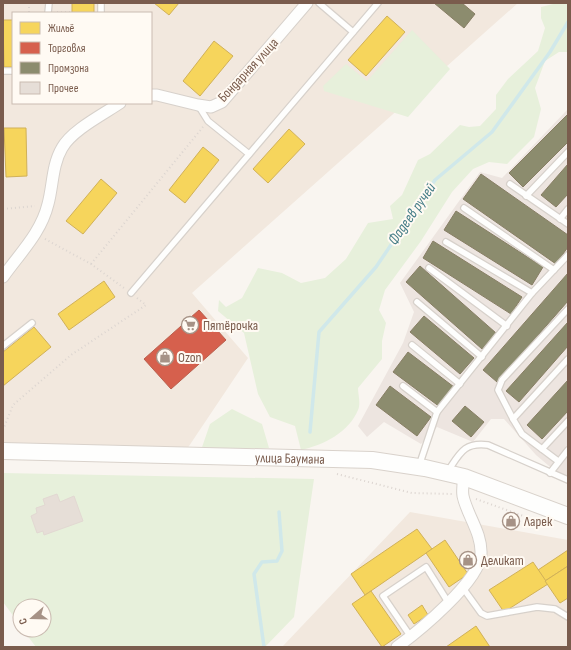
<svg xmlns="http://www.w3.org/2000/svg" width="571" height="650" font-family="'Sofia Sans Condensed',sans-serif">
<rect width="100%" height="100%" fill="#f9f5f0"/>
<!-- residential -->
<g fill="#f2e8de" fill-rule="evenodd">
<path d="M3,3H518L192,293L248,358L187,449L3,443ZM13,13H151V103H13Z"/>
<path d="M410,512L568,540V647H282Z"/>
</g>
<!-- industrial -->
<path fill="#ede5e0" d="M568,109V482L536,455L504,419H491L473,442L437,427L421,444L384,422L367,437L358,426L403,343L414,312L400,283L480,172L502,178Z"/>
<!-- green -->
<g fill="#e7f0db">
<path d="M557,3H568V52H559L545,61L535,88L541,109L534,137L507,164L489,162L473,169L452,192L421,241L385,290L379,310L386,323L382,341V359L358,388C358,394 361,404 358,410C349,432 324,445 301,450L295,426L270,417L258,394L244,333L218,311L219,300L226,307L242,298L258,268L282,273L301,283L325,278L346,259L368,223L393,219L390,206L402,195L418,160L430,154L460,125L469,127L480,126L496,109V95L508,79L538,51L545,28L541,18V7Z"/>
<path d="M412,30L450,69L408,117L324,91L323,86L346,64L367,81Z"/>
<path d="M232,409L262,424L269,448L219,450L200,453L210,424Z"/>
<path d="M3,473L314,479L294,617L265,647H36L23,630H44V606H20V625L3,602Z"/>
</g>
<!-- homes -->
<g fill="#f6d55c" stroke="#d1b158">
<rect x="72" y="3" width="22" height="10"/>
<path d="M154,3H179L169,15Z"/>
<path d="M387,16L405,32L366,76L348,60Z"/>
<path d="M3,20H13V67H4Z"/>
<path d="M214,41L233,56L200,96L183,81Z"/>
<path d="M4,128H26L27,176L6,177Z"/>
<path d="M289,129L305,144L268,183L253,169Z"/>
<path d="M203,147L219,160L185,203L169,190Z"/>
<path d="M101,179L117,193L83,234L66,221Z"/>
<path d="M104,281L115,297L69,330L58,314Z"/>
<path d="M34,327L51,347L3,386V352Z"/>
<path d="M417,529L432,549L365,595L351,574Z"/>
<path d="M445,540L468,574L449,587L426,553Z"/>
<path d="M568,550V566L545,581L538,570Z"/>
<path d="M533,562L548,584L504,612L489,590Z"/>
<path d="M568,566V598L560,603L545,581Z"/>
<path d="M371,591L401,634L382,647L352,604Z"/>
<path d="M422,605L428,615L414,624L408,615Z"/>
<path d="M476,626L490,647H446Z"/>
</g>
<!-- shops -->
<g fill="#d6604d" stroke="#ba5f4d">
<path d="M199,310L226,340L171,389L144,359Z"/>
<path d="M515,515L519,522L506,528L503,521Z"/>
</g>
<!-- industry -->
<g fill="#8c8c6e" stroke="#877e64">
<path d="M434,3H462L475,14L464,28Z"/>
<path d="M568,114V142L523,187L509,173Z"/>
<path d="M568,164V194L556,207L541,195Z"/>
<path d="M481,174L568,235V247L556,264L463,199Z"/>
<path d="M456,211L543,267L532,285L444,230Z"/>
<path d="M433,241L522,297L511,314L423,258Z"/>
<path d="M420,266L496,333L482,349L406,282Z"/>
<path d="M568,273V301L497,382L483,370Z"/>
<path d="M424,316L474,358L460,374L410,332Z"/>
<path d="M568,322V346L519,402L506,391Z"/>
<path d="M408,352L454,387L440,407L393,372Z"/>
<path d="M568,380V411L542,439L527,425Z"/>
<path d="M390,386L431,417L417,436L376,405Z"/>
<path d="M465,406L484,422L471,437L452,421Z"/>
</g>
<g fill="none" stroke-linecap="round" stroke-linejoin="round">
<!-- stream -->
<g stroke="#d0e8ea" stroke-width="3.5">
<path d="M310,432L319,332L376,267L435,180L492,132L550,52L568,22"/>
<path d="M264,647L254,574L262,562L277,561L282,551L279,512"/>
</g>
</g>
<!-- building -->
<path fill="#e6ded7" stroke="#e2d8d2" d="M57,494L60,502L74,496L83,521L44,535L43,531L37,533L31,516L37,513L36,508L45,505L43,499Z"/>
<g fill="none" stroke-linecap="round" stroke-linejoin="round">
<!-- lane casing -->
<g stroke="#d7d1cb" stroke-width="8">
<g id="lane">
<path d="M319,3L353,32"/>
<path d="M48,13L49,3"/>
<path d="M101,13V3"/>
<path d="M3,71H13"/>
<path d="M198,105L208,121L249,154"/>
<path d="M510,184L568,224"/>
<path d="M526,196L568,152"/>
<path d="M464,208L554,270"/>
<path d="M560,219L568,209"/>
<path d="M446,242L532,293"/>
<path d="M429,268L507,326"/>
<path d="M131,293L378,3"/>
<path d="M417,302L482,357"/>
<path d="M412,345L460,384"/>
<path d="M3,346L32,323"/>
<path d="M403,386L437,412"/>
<path d="M513,419L568,359"/>
<path d="M542,449L568,421"/>
<path d="M558,461L522,434L513,419L498,390L502,380L568,309"/>
<path d="M419,466L437,412L532,293L568,255"/>
<path d="M448,471C460,453 464,442 488,445L568,480"/>
<path d="M550,473L568,450"/>
<path d="M463,588L481,613L487,616L537,607L555,609L568,617"/>
<path d="M411,637L383,596L426,567L448,602"/>
</g>
</g>
<!-- street casing -->
<g stroke="#d7d1cb" stroke-width="13">
<g id="street">
<path d="M151,95H157L198,105L211,107L222,102L307,3"/>
<path d="M3,277C20,253 41,233 48,204C53,186 52,165 62,148C72,130 104,114 120,103"/>
<path d="M397,647C419,631 480,581 481,554C482,533 467,515 463,496C462,490 463,483 464,477"/>
</g>
</g>
<!-- secondary casing -->
<g stroke="#d9d2cb" stroke-width="18">
<g id="secondary">
<path id="s1" d="M3,451L372,460L425,468L464,477L568,516"/>
</g>
</g>
<!-- path -->
<g stroke="#dcd5d0" stroke-width="2" stroke-dasharray="1 3" stroke-linecap="butt">
<path d="M29,3V13"/>
<path d="M57,12H72"/>
<path d="M3,209L35,206"/>
<path d="M45,239L91,264L124,288"/>
<path d="M91,264L203,127"/>
<path d="M3,430L13,405L71,355L146,305L137,298"/>
<path d="M337,474L412,493L452,494"/>
<path d="M476,499L543,523"/>
</g>
<!-- lane -->
<use href="#lane" stroke="#fefefd" stroke-width="5.5"/>
<!-- street -->
<use href="#street" stroke="#fefefd" stroke-width="11"/>
<!-- secondary -->
<use href="#secondary" stroke="#fefefd" stroke-width="16"/>
</g>
<!-- icons -->
<defs>
<g id="supermarket-ring" transform="scale(0.9)"><circle r="9.5" fill="#fffaf3" stroke="#a69286" stroke-width="1.5"/><path d="M-6-5.5h2.5l.6 2H6L4.5 2H-2.5L-4.4-4H-6ZM-1.5 3.2a1.3 1.3 0 1 0 .1 0ZM3 3.2a1.3 1.3 0 1 0 .1 0Z" fill="#a69286"/></g>
<g id="shop-ring" transform="scale(0.9)"><circle r="9.5" fill="#fffaf3" stroke="#a69286" stroke-width="1.5"/><path d="M-5-2.5h2.3a2.7 3.5 0 0 1 5.4 0H5L5.5 6h-11ZM-1.5-2.5h3a1.5 2.3 0 0 0-3 0Z" fill="#a69286"/></g>
</defs>
<g fill-rule="evenodd">
<use href="#supermarket-ring" x="190" y="325"/>
<use href="#shop-ring" x="165" y="357"/>
<use href="#shop-ring" x="511" y="521"/>
<use href="#shop-ring" x="468" y="560"/>
</g>
<g text-anchor="middle" dominant-baseline="central" stroke-width="4" stroke-linejoin="round" paint-order="stroke">
<!-- street labels -->
<g font-size="14" fill="#7a5c4d" stroke="#fffaf3">
<text transform="translate(248 70) rotate(-47)">Бондарная улица</text>
<text stroke="none"><textPath href="#s1" startOffset="287">улица Баумана</textPath></text>
</g>
<!-- poi labels -->
<g font-size="14" fill="#7a5c4d" stroke="#fffaf3" text-anchor="start">
<text x="203" y="325">Пятёрочка</text>
<text x="178" y="357">Ozon</text>
<text x="524" y="521">Ларек</text>
<text x="481" y="560">Деликат</text>
</g>
<!-- water labels -->
<g font-size="15" font-style="italic" fill="#437c86" stroke="#fffaf3">
<text transform="translate(412 214) rotate(-55)">Фадеев ручей</text>
</g>
</g>
<!-- border -->
<rect width="571" height="650" fill="none" stroke="#7a5c4d" stroke-width="8"/>
<!-- legend -->
<rect x="12" y="12" width="140" height="92" fill="#fffaf3" stroke="#cabbb1"/>
<rect x="20" y="22" width="20" height="12" fill="#f6d55c" stroke="#cabbb1"/>
<text x="48" y="32" font-size="12" fill="#7a5c4d">Жильё</text>
<rect x="20" y="42" width="20" height="12" fill="#d6604d" stroke="#cabbb1"/>
<text x="48" y="52" font-size="12" fill="#7a5c4d">Торговля</text>
<rect x="20" y="62" width="20" height="12" fill="#8c8c6e" stroke="#cabbb1"/>
<text x="48" y="72" font-size="12" fill="#7a5c4d">Промзона</text>
<rect x="20" y="82" width="20" height="12" fill="#e6ded7" stroke="#cabbb1"/>
<text x="48" y="92" font-size="12" fill="#7a5c4d">Прочее</text>
<!-- north arrow -->
<g transform="translate(32 618) rotate(250)"><circle r="19" fill="#fffaf3" stroke="#cabbb1"/>
<path d="M0-3L7 15L0 10L-7 15Z" fill="#a69286"/>
<text y="-6" font-size="11" font-weight="bold" text-anchor="middle" fill="#7a5c4d">С</text>
</g>
</svg>
